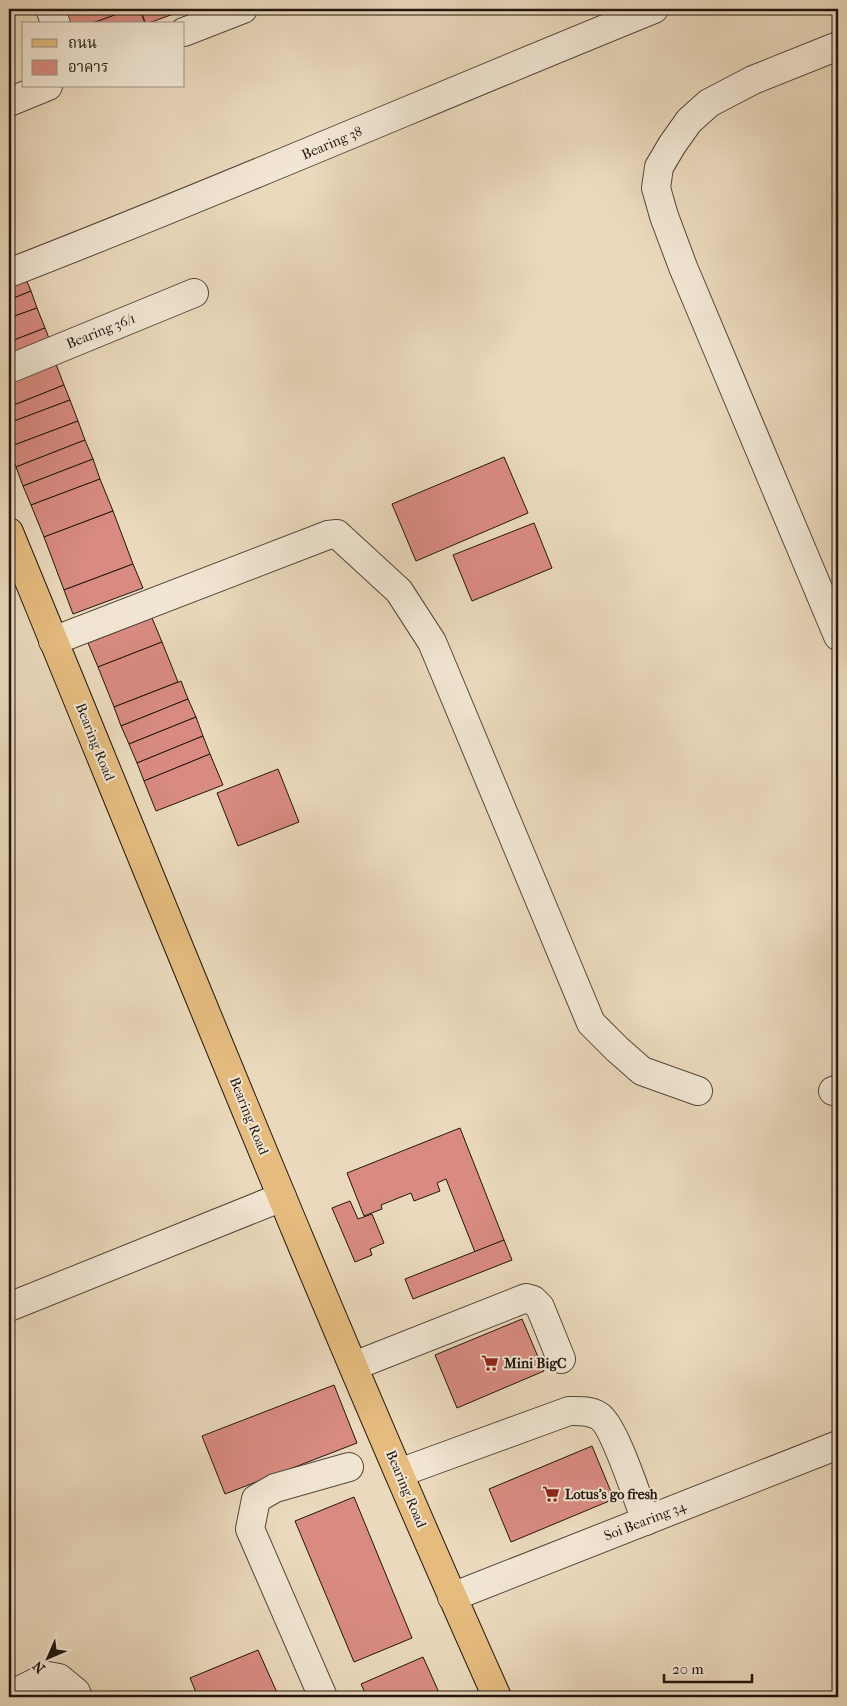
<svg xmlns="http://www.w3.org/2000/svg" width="847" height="1706" font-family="'IM FELL French Canon','Noto Serif Thai',serif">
<rect width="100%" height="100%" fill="#ead9bc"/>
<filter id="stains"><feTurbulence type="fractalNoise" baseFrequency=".004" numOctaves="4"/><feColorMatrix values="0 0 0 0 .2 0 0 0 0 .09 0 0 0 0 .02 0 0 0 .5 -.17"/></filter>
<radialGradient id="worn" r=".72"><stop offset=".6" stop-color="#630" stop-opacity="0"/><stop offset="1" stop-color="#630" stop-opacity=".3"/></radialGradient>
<!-- building -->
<g fill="#d98b81" stroke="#22150f">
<path d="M74,9H131L90,24H64L60,14Z"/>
<path d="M131,9H140L145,24H90Z"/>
<path d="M140,9H187L146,24Z"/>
<path d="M9,244L14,258L9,260Z"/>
<path d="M24,275L31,291L9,300V281Z"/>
<path d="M31,291L37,308L9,318V300Z"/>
<path d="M37,308L45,328L9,342V318Z"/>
<path d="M45,328L52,346L9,362V342Z"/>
<path d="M54,359L64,385L9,407V377Z"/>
<path d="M64,385L70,400L9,423V407Z"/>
<path d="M70,400L78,421L9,447V423Z"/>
<path d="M78,421L85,440L16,467L9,447Z"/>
<path d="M85,440L93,459L23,486L16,467Z"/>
<path d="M504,457L528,513L416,561L392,504Z"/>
<path d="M93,459L100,479L31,505L23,486Z"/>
<path d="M100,479L113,511L44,537L31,505Z"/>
<path d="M113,511L133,564L64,590L44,537Z"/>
<path d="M534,523L552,568L472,601L453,555Z"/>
<path d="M133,564L143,588L73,614L64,590Z"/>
<path d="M152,618L162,642L98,667L88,643Z"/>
<path d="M162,642L178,682L114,707L98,667Z"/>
<path d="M181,681L188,699L121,726L114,707Z"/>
<path d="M188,699L196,717L129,744L121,726Z"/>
<path d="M196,717L203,736L137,763L129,744Z"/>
<path d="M203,736L210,754L144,781L137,763Z"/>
<path d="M210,754L223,785L156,811L144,781Z"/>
<path d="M278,769L299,822L238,846L217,793Z"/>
<path d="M460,1128L504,1240L475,1252L446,1179L437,1183L440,1191L414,1201L411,1193L381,1205L382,1209L364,1216L347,1173Z"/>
<path d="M350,1201L358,1219L372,1214L384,1243L370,1249L372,1255L355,1262L332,1208Z"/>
<path d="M504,1240L512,1260L413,1299L405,1279Z"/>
<path d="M522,1319L544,1371L457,1408L435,1355Z"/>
<path d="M334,1385L357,1443L225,1494L202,1436Z"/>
<path d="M592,1446L614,1499L511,1542L489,1489Z"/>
<path d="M354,1497L412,1638L354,1662L295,1521Z"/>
<path d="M258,1650L279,1697H198L190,1678Z"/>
<path d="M423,1657L441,1697H367L361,1684Z"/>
</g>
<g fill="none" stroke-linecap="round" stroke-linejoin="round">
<!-- minor casing -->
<g stroke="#54463a" stroke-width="30">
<g id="minor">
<path d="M50,9L56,24"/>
<path d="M184,32L243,9"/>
<path d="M838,46L753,80L709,103L689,121L672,145L659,167L656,188L664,216L683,267L838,636"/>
<path d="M9,102L48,86"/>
<path d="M9,273C226,189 439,96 654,9"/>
<path d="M9,369L194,293"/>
<path d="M53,641L328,535L337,534L399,591L432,642L591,1023L617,1049L642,1071L698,1091"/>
<path d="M833,1091L838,1089"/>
<path d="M9,1307L282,1197"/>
<path d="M354,1366L526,1298L533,1300L540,1307L561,1359"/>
<path d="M399,1473L569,1411C579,1411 589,1410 599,1416C614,1425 638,1500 646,1521"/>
<path d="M452,1597L838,1445"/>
<path d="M9,1696L48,1676L59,1678L76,1692L78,1697"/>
<path d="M323,1697L250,1529L256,1499L275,1488L349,1467"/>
</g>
</g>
<!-- major casing -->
<g stroke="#22150f" stroke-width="30">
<path id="major" d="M9,532C169,921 325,1313 497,1697"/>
</g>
<!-- minor -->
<use href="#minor" stroke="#f1e6d3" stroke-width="28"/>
<!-- major -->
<use href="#major" stroke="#e5bc7e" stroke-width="28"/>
</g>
<!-- icons -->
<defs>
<g id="supermarket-bare" transform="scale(1.35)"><path d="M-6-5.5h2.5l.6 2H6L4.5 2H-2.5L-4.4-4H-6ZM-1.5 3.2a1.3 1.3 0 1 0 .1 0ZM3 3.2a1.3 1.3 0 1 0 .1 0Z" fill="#8f2418" stroke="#f1e6d3" stroke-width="2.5" paint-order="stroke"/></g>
</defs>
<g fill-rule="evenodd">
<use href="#supermarket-bare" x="490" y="1363"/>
<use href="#supermarket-bare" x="551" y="1494"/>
</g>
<g text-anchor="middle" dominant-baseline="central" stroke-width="4" stroke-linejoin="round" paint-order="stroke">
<!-- street labels -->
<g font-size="14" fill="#22150f" stroke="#f1e6d3">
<text transform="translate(332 143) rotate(-23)">Bearing 38</text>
<text transform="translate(101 331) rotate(-22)">Bearing 36/1</text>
<text transform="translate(95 742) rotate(68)">Bearing Road</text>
<text transform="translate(249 1116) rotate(68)">Bearing Road</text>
<text transform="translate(406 1489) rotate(67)">Bearing Road</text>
<text transform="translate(645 1521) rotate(-21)">Soi Bearing 34</text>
</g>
<!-- poi labels -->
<g font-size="14" font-weight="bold" fill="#22150f" stroke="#f1e6d3" text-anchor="start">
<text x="504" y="1363">Mini BigC</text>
<text x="565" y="1494">Lotus's go fresh</text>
</g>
</g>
<!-- margin -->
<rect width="847" height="1706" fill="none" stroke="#ead9bc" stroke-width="30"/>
<rect x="10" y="10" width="827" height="1686" fill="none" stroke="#22150f" stroke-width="2.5"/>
<rect x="15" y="15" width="817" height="1676" fill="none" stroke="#22150f"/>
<!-- legend -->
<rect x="22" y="22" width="162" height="65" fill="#f1e6d3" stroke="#9e9285"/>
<rect x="32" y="39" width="25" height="8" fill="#e5bc7e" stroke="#9e9285"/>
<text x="68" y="48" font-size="15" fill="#22150f">ถนน</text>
<rect x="32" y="60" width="25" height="15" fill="#d98b81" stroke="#9e9285"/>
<text x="68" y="72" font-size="15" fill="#22150f">อาคาร</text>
<!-- north arrow -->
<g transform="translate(48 1658) rotate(225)" stroke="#f1e6d3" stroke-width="4" paint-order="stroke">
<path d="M0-4L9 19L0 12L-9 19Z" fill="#22150f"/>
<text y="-8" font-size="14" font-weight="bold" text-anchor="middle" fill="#22150f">N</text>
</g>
<!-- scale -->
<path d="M664 1674v8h88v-8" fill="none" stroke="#22150f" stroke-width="2.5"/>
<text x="672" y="1674" font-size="15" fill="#22150f" stroke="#f1e6d3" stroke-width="4" paint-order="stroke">20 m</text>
<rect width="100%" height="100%" filter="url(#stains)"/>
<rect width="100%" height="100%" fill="url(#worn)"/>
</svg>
